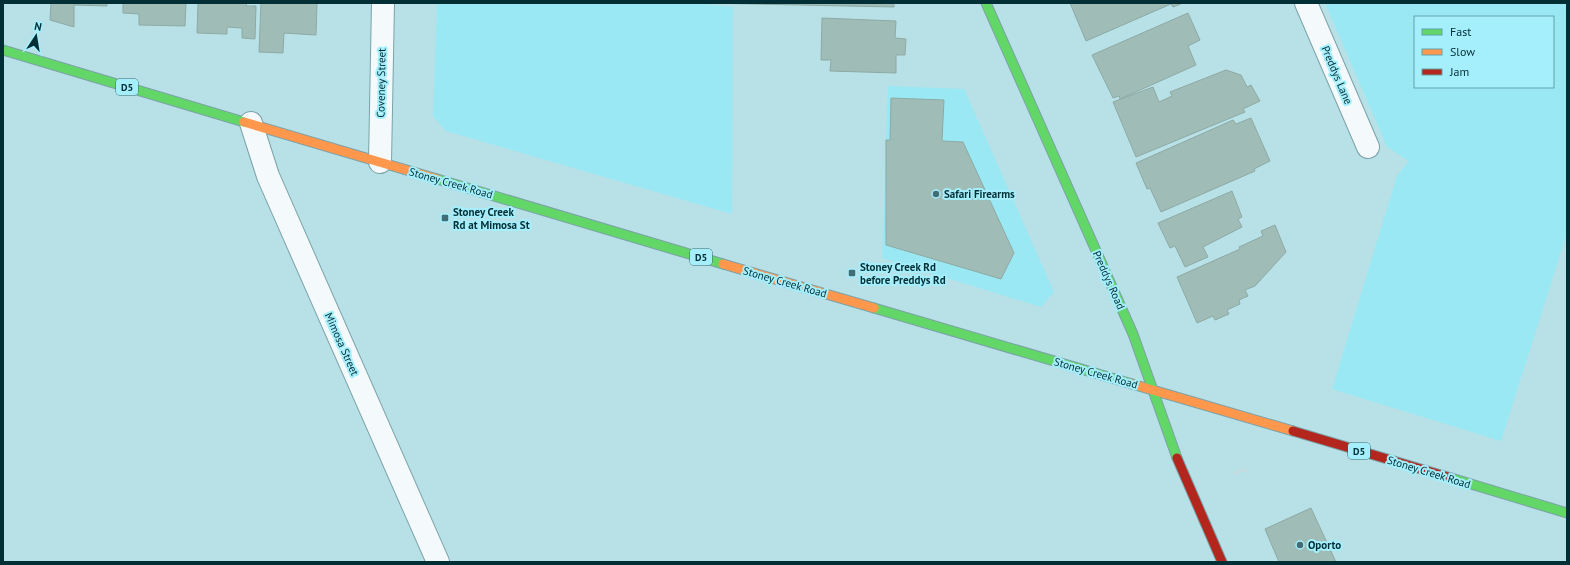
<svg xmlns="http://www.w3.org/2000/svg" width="1570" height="565" font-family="'PT Sans',sans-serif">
<rect width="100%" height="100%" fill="#b8e1e7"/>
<!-- built -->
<g fill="#99e8f4" fill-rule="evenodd">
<path d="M437,3H693L733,7L732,214L446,131L433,116Z"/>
<path d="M1325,3H1567V233L1501,441L1332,389L1397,176L1409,161L1387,147ZM1415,17H1553V87H1415Z"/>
<path d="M888,86L964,89L1054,292L1041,307L882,258Z"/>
</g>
<!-- building -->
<g fill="#9fbcb6" stroke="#8daaa4">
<path d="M51,3H107V6L74,5V27L50,20Z"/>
<path d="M123,3H186L185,26L139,25V14L123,13Z"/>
<path d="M198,3H247L246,6H256L255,39L242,38V28L227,27V34L197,33Z"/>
<path d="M261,3H317L316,35L284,33L283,53L259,52Z"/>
<path d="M705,3H894V7Z"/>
<path d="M1070,3H1183L1173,7L1171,4L1086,41Z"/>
<path d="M1188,13L1200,40L1188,46L1196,65L1120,99L1119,96L1113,98L1092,55Z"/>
<path d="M822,18L896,21L895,38L906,39L905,55H896V73L830,71L831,60H821Z"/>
<path d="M1226,70L1241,75L1247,87L1251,85L1260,101L1243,109L1245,112L1136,157L1113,102L1153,87L1159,102L1172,96L1170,92Z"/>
<path d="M891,98L944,100L942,141L963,142L1014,253L1001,279L886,245V140H890Z"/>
<path d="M1251,118L1270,161L1254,169L1255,171L1161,212L1150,188L1147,189L1136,163L1233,120L1236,124Z"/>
<path d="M1232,191L1242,217L1238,219L1242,227L1203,247L1208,257L1185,267L1175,246L1170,248L1158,223Z"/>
<path d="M1275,225L1286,252L1255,286L1245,290L1248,296L1239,300L1240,304L1227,310L1229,314L1215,320L1213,316L1197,323L1177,277L1240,249L1239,247L1263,236L1261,231Z"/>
<path d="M1311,508L1336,562H1279L1265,529Z"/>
</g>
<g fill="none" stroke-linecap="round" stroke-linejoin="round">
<!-- street casing -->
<g stroke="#7ba2a8" stroke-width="24">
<g id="street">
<path d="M1306,3L1368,147"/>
<path d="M251,123L268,176L438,562"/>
<path d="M380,162L383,3"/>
</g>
</g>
<!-- fast casing -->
<g stroke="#7ba2a8" stroke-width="11">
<g id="fast">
<path d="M986,3L1133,334L1177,458"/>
<path d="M3,50L244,122"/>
<path d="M437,179L723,264"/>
<path d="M874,308L1132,384"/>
<path d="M1451,478L1567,513"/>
</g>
</g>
<!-- slow casing -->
<g stroke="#7ba2a8" stroke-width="11">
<g id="slow">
<path d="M244,122L437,179"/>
<path d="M723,264L874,308"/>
<path d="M1132,384L1293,431"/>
</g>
</g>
<!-- jam casing -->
<g stroke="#7ba2a8" stroke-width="11">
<g id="jam">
<path d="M1293,431L1451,478"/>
<path d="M1177,458L1222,562"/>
</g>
</g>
<!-- path -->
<path stroke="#cad8d9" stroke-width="2.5" stroke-dasharray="3 2" stroke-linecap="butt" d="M1234,473L1249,469"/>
<!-- street -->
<use href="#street" stroke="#f4fafb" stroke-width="22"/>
<!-- fast -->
<use href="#fast" stroke="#63d668" stroke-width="9"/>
<!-- slow -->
<use href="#slow" stroke="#ff974d" stroke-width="9"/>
<!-- jam -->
<use href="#jam" stroke="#b3261e" stroke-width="9"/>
</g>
<!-- markers -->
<g fill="#426d74" stroke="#a4effb" stroke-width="1.5">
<circle cx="936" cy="194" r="4"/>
<rect x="441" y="214" width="8" height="8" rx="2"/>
<rect x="848" y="269" width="8" height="8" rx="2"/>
<circle cx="1300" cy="545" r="4"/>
</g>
<g text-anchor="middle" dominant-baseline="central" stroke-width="4" stroke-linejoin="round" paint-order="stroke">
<!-- shield labels -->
<g fill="#a4effb" stroke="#336971" stroke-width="1">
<rect x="116" y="79" width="22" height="16" rx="3"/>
<rect x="690" y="249" width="22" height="16" rx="3"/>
<rect x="1348" y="443" width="22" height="16" rx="3"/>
</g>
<g font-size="10" font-weight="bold" fill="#022f36">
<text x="127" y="87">D5</text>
<text x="701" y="257">D5</text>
<text x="1359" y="451">D5</text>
</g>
<!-- street labels -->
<g font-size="11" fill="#022f36" stroke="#a4effb">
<text transform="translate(1337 75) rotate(67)">Preddys Lane</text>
<text transform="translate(381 83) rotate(-89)">Coveney Street</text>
<text transform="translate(451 183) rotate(16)">Stoney Creek Road</text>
<text transform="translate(1109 280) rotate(66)">Preddys Road</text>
<text transform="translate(785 282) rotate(16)">Stoney Creek Road</text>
<text transform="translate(342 344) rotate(66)">Mimosa Street</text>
<text transform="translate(1096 373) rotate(16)">Stoney Creek Road</text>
<text transform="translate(1429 472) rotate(17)">Stoney Creek Road</text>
</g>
<!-- poi labels -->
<g font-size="11" font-weight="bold" fill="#022f36" stroke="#a4effb" text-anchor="start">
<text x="944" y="194">Safari Firearms</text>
<text x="453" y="212">Stoney Creek<tspan x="453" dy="13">Rd at Mimosa St</tspan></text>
<text x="860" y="267">Stoney Creek Rd<tspan x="860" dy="13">before Preddys Rd</tspan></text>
<text x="1308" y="545">Oporto</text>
</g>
</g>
<!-- border -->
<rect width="1570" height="565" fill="none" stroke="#022f36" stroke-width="8"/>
<!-- legend -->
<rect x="1414" y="16" width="140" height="72" fill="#a4effb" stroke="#63a2ac"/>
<rect x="1422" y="29" width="20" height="6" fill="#63d668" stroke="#63a2ac"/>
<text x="1450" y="36" font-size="12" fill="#022f36">Fast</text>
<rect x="1422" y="49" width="20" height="6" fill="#ff974d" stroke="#63a2ac"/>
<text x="1450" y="56" font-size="12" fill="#022f36">Slow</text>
<rect x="1422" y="69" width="20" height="6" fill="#b3261e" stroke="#63a2ac"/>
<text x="1450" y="76" font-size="12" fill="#022f36">Jam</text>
<!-- north arrow -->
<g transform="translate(36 36) rotate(12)" stroke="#a4effb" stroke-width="3" paint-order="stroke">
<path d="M0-3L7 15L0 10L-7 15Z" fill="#022f36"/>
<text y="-6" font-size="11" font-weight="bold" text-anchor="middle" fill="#022f36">N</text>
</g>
</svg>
